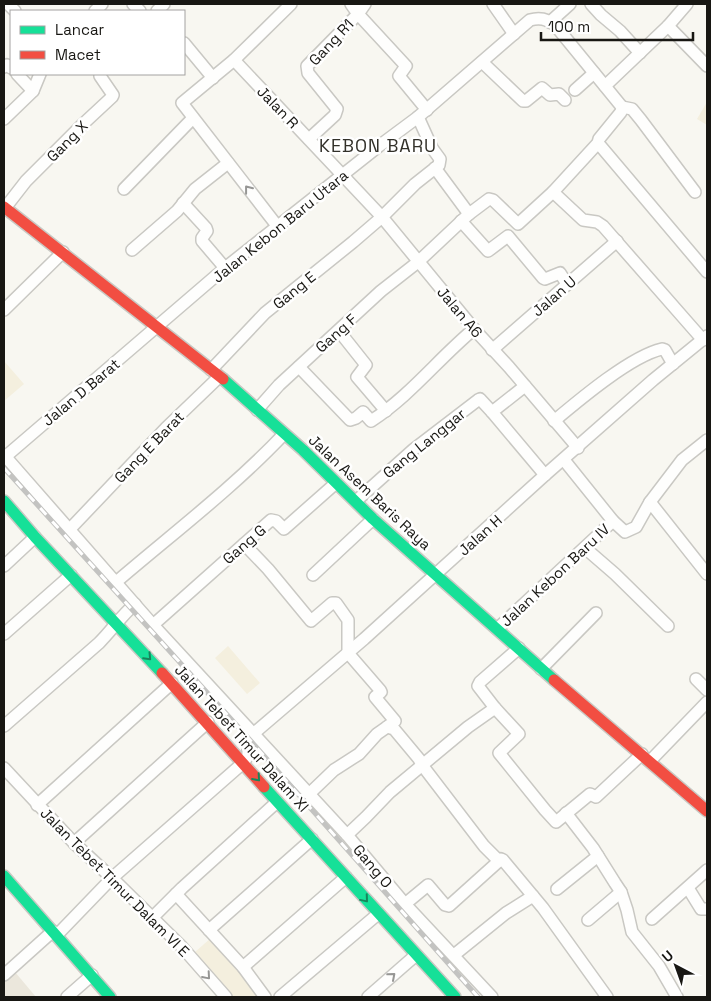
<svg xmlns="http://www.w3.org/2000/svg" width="711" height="1001" font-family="'Space Grotesk',sans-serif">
<rect width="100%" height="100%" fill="#f8f7f1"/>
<!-- built -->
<path fill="#ebe7dc" d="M15,972L36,997H4V982Z"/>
<!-- green -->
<g fill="#f4efde">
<path d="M707,102V125L697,119Z"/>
<path d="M4,361L24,384L4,401Z"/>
<path d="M228,646L260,683L247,694L215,658Z"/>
<path d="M211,938L260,997H232L195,952Z"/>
</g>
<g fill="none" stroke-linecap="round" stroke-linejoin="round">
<!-- street casing -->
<g stroke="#c9c8c3" stroke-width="14">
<g id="street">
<path d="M8,4L15,11"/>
<path d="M133,4L140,11"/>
<path d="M351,4L358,14L406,66L399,76L427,110"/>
<path d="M493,4L514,34"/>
<path d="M591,4L601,15L620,31L640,53"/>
<path d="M95,11L102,4"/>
<path d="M157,11L164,4"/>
<path d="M550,22L570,4"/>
<path d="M668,26L707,66"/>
<path d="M184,43L213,78"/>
<path d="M234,60L382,217L474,329L509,367L578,448"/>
<path d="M482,62L523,101H526L542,88L550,95L559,94L565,100"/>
<path d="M4,67L7,65L11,68"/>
<path d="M17,74L33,91"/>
<path d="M605,86L668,26L687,4"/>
<path d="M575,90L594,73"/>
<path d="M622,107L632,109L641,120L695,192"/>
<path d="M4,119L33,91L40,74"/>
<path d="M309,139L335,115L337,109L308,73L307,66L358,14L365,4"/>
<path d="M598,143L707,272"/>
<path d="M435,168L469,214"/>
<path d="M124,189L193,118"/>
<path d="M553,192L583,220L597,222L603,226L703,340"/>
<path d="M183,203L206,228L207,231L202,238V241L225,268"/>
<path d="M5,208L26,181L83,124L112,97L113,95L100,76L101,74"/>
<path d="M461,221L488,251L508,236L543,278L545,279L560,273L567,284"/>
<path d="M278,227L182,103L234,60L291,4"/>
<path d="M132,250L177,211L195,189L228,163"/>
<path d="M4,310L63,252"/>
<path d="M339,331L366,365L357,377L386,411"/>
<path d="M492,350L617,241"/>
<path d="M299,367L350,420L356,418L363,412L371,421C410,396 438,359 474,329"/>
<path d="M211,370L265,313L353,242L382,217L415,184L439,165L440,159L432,148L418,117"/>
<path d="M525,386L492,412L545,475"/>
<path d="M554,421C579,400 631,356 662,349L665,350L673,364"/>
<path d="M4,455L153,625L347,835L405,904L492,997"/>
<path d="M5,457L225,268L379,146L418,117L530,20C540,17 546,19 555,25L622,107L621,112L599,139L598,143L553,192L518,224L493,200L489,199L469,214L418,262L381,291L279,385L257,410"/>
<path d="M564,460L613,521L625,532L636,527L650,502L682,460L707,440"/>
<path d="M356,501L414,449L478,400L480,399L492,412"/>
<path d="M650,502L707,574"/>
<path d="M69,530L166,428L219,377"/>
<path d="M244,544L268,569L311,621L332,603H336L348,620V653L380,690L381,692L375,697L395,721L387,727"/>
<path d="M585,548L615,574L668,626"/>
<path d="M4,566L35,537"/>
<path d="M313,575L373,519"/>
<path d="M115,583C172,534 232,489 284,434"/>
<path d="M153,625L271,520L276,521L284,529L336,483"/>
<path d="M497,629L613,521"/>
<path d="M4,634L71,575"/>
<path d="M519,648L480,682L478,686L495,708L519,734L499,753L545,810L556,822L590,794L596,797L642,754"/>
<path d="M541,669L596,613"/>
<path d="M696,679L707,690"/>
<path d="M4,726L99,643C112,630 121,616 135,604"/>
<path d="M650,761L707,702"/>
<path d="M4,768L74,843L112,878L182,947L226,997"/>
<path d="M309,794L334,770L359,754L377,734L387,727L394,729L419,759L422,765L484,846L499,861L501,859L503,860L543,908L607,997"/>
<path d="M37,805L172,683"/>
<path d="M566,813L593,848L615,883L621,892L627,910L632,932L659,966L677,997"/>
<path d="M347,835L366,817L390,792L468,727L495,708"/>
<path d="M74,843L208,722"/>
<path d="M688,888L701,909H707"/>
<path d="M557,889L598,856"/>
<path d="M176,894L243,967L265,997"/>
<path d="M405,904L428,885L445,905L449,906L499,861"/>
<path d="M153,917L182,888L277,802"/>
<path d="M652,919L707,870"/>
<path d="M588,920L621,892"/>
<path d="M209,930L312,839"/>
<path d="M57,935L112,878L243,763L248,756V747L253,734L364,639L545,475L653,380L707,336"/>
<path d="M454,955L506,913L533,896"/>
<path d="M243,967L346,877"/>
<path d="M4,975L53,931"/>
<path d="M67,997L92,975"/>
<path d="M280,997L378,914"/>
<path d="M368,997L416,955"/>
</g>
</g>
<!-- fast casing -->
<g stroke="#c9c8c3" stroke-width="14">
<g id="fast">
<path d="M223,379L303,450L373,519L554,680"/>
<path d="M4,501L35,537L162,673"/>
<path d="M264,787L455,997"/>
<path d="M4,876L110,997"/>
</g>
</g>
<!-- jam casing -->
<g stroke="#c9c8c3" stroke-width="14">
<g id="jam">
<path d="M4,207L223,379"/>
<path d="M162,673L264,787"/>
<path d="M554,680L707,811"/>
</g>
</g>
<!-- street -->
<use href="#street" stroke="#fefefd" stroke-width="11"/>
<!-- fast -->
<use href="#fast" stroke="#16e098" stroke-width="11"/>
<!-- jam -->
<use href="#jam" stroke="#f24e42" stroke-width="11"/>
<!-- rail casing -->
<g stroke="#c3c3c1" stroke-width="5">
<path id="rail" d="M4,468L250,740L478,997"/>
</g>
<!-- rail -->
<use href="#rail" stroke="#fff" stroke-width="3" stroke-dasharray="9" stroke-linecap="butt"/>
</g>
<!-- one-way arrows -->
<defs><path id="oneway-chevron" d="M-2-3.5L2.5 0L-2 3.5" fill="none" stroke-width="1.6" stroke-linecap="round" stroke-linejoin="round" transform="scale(1.25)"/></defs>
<g stroke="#969694">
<use href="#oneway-chevron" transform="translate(248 189) rotate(-128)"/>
<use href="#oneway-chevron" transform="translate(207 976) rotate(49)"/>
<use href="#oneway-chevron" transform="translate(392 976) rotate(-41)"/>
</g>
<g stroke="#17865c">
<use href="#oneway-chevron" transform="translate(148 657) rotate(47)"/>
<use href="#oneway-chevron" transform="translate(257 778) rotate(49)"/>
<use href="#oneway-chevron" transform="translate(365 899) rotate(50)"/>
</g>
<g text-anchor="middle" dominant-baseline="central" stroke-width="5" stroke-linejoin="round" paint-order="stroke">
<!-- street labels -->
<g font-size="15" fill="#181713" stroke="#fff">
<text transform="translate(331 42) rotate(-47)">Gang R1</text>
<text transform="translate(278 107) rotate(46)">Jalan R</text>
<text transform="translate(67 141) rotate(-45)">Gang X</text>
<text transform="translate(280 226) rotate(-39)">Jalan Kebon Baru Utara</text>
<text transform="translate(294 290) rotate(-39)">Gang E</text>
<text transform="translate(554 296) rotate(-41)">Jalan U</text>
<text transform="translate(460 312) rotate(50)">Jalan A6</text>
<text transform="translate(336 333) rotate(-42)">Gang F</text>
<text transform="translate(81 392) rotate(-40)">Jalan D Barat</text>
<text transform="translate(424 443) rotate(-39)">Gang Langgar</text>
<text transform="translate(149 447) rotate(-46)">Gang E Barat</text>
<text transform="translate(370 492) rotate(43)">Jalan Asem Baris Raya</text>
<text transform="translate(480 535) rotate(-42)">Jalan H</text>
<text transform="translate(244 544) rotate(-41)">Gang G</text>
<text transform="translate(555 575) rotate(-43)">Jalan Kebon Baru IV</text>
<text transform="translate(242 738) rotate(48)">Jalan Tebet Timur Dalam XI</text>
<text transform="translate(373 866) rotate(50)">Gang O</text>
<text transform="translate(115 882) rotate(45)">Jalan Tebet Timur Dalam VI E</text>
</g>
<!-- quarter labels -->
<g font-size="18" letter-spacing="1" fill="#323029" stroke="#fff">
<text x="378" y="145">KEBON BARU</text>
</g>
</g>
<!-- border -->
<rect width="711" height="1001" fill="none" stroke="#181713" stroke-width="10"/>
<!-- legend -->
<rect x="10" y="10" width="175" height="65" fill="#ffffff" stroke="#a3a2a1"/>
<rect x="20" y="26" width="25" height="8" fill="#16e098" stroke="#a3a2a1"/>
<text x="55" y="35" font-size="15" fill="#181713">Lancar</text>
<rect x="20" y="51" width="25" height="8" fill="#f24e42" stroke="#a3a2a1"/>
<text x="55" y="60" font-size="15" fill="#181713">Macet</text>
<!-- north arrow -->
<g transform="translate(676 966) rotate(319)" stroke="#ffffff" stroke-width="4" paint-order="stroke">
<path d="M0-4L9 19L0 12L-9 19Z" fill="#181713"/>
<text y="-8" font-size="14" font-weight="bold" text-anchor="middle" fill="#181713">U</text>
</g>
<!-- scale -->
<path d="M541 32v8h152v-8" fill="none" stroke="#181713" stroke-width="2.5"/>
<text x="548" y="32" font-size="15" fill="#181713" stroke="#ffffff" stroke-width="4" paint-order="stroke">100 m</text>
</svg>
